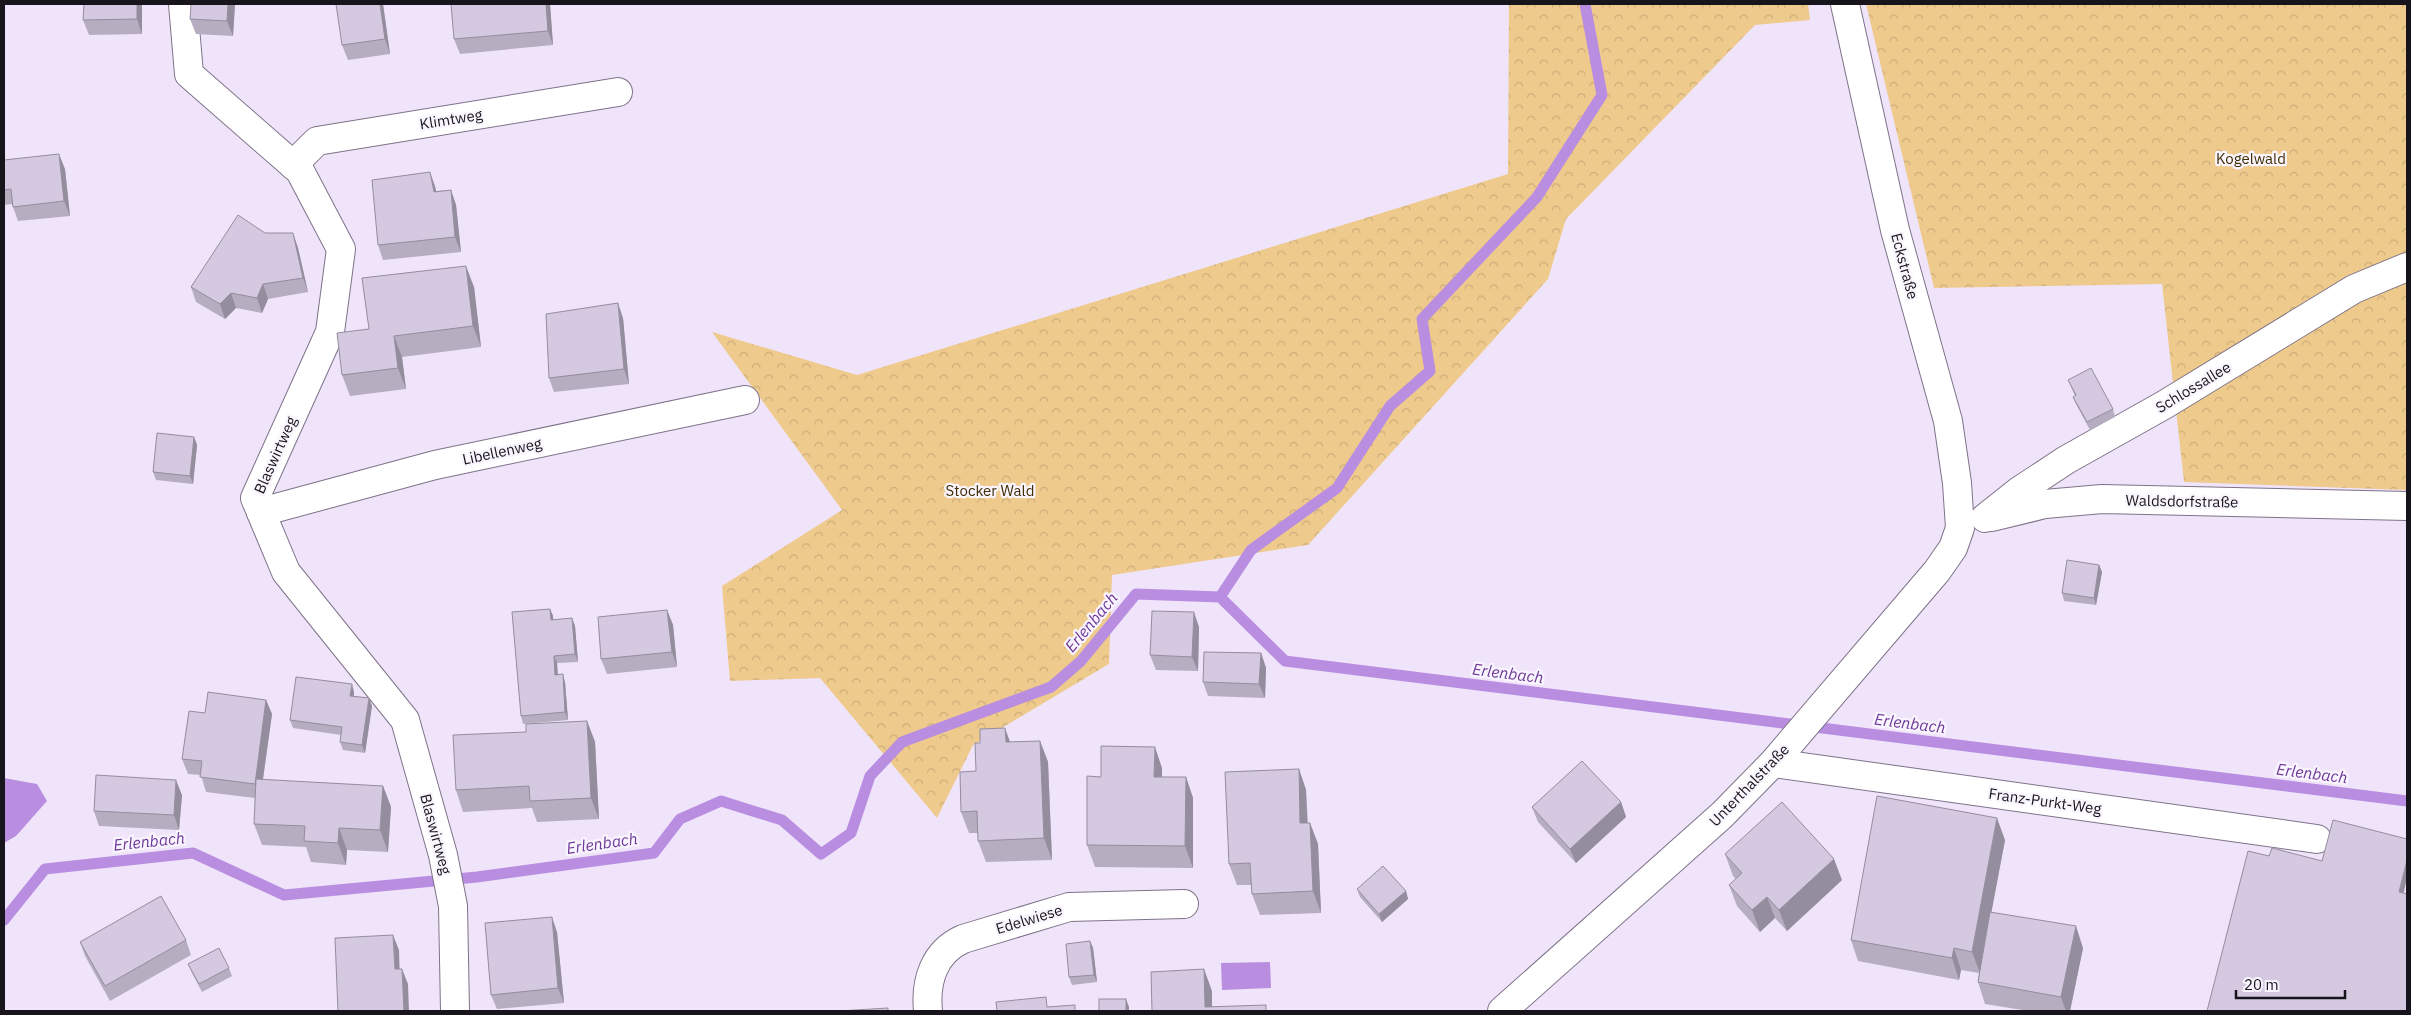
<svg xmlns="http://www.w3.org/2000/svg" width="2411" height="1015" font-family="'IBM Plex Sans',sans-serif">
<defs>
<pattern id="forest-crowns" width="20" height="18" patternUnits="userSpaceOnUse" patternTransform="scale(1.25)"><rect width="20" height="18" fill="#efca8d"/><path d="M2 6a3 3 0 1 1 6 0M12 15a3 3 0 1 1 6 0" fill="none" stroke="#ccad79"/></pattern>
</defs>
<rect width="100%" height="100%" fill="#f0e4fb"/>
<!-- forest -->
<g fill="url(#forest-crowns)">
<path d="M1509,4H1808L1810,20L1755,25L1566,219L1548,279L1308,545L1112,575L1109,664L973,745L937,818L820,678L730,681L722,586L842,510L712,332L857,375L1508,174Z"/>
<path d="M1866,4H2407V490L2184,482L2162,284L1934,288Z"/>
</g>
<!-- water -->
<g fill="#b98ee0">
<path d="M4,778L37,784L47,801L16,836L4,843Z"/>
<path d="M1270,962L1271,988L1222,990L1221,963Z"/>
</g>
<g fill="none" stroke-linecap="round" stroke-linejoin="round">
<!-- stream -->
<g stroke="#b98ee0" stroke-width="11">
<path d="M1220,597L1251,550L1337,488L1390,406L1430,371L1422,319L1537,197L1602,95L1585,4"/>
<path d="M4,920L45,869L193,853L284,895L477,877L654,853L680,819L721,801L782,820L821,854L851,833L870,776L902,742L1051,687L1081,661L1136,594L1220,597L1285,661L2407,801"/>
</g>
<!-- minor casing -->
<g stroke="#7e7388" stroke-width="30">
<g id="minor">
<path d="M183,4L189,74L300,171L341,249L330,332L255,498L286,572L405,720L443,855L453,906L455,1011"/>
<path d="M293,165L317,141L618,92"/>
<path d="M261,512L435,465L745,400"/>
<path d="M1992,517L2045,504L2102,499L2407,506"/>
<path d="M1985,518L2019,491L2066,460L2164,405L2354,289L2407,267"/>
<path d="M1773,763L2317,839"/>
<path d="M928,1011C925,981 934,952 963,939L1069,907L1184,904"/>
<path d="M1502,1011L1722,815L1773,763L1937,571L1953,548L1960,528L1957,483L1948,421L1895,230L1845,4"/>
</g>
</g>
<!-- minor -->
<use href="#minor" stroke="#fff" stroke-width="28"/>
</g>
<!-- wall -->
<g fill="#b6adc1">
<path d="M142,4V34L89,35L83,20Z"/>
<path d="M235,4L233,36L196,34L190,19Z"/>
<path d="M383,4L390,54L348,60L342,45Z"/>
<path d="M550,4L553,45L460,54L454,39Z"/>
<path d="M4,160L65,169L70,216L18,221L12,204L4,205Z"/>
<path d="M435,186L436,191L451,190L456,205L461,252L383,260L378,245Z"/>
<path d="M265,233H293L298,248L308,292L268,299L262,313L236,308L225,319L196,302L191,287Z"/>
<path d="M474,287L481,347L402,357L406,389L350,396L342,375L369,329Z"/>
<path d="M623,318L629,384L554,392L549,378Z"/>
<path d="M2068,380L2113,409L2115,417L2090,430L2076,404L2073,397L2075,396Z"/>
<path d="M194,437L197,445L193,484L156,480L153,472Z"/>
<path d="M2099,565L2102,572L2096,605L2064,601L2062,593Z"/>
<path d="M550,609L553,616V620L572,618L575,626L578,662L557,663L558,674L565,682L568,720L523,724L521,716Z"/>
<path d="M667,610L673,625L677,667L607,674L601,659Z"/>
<path d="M1199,627L1198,671L1156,670L1150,655Z"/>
<path d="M1261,653L1266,668L1265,698L1208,696L1203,682Z"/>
<path d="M354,692V696L369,698L372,706L365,753L343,750L340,742L341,735L293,728L290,720Z"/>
<path d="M266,700L272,714L263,780L383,786L391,807L388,852L347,850L346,865L311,862L306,847L262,845L254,824L255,798L206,792L201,775L188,774L182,759L205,713Z"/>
<path d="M587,721L595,742L599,819L537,822L532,808L463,812L456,790L526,732Z"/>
<path d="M1040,741L1048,762L1052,860L986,862L978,841V833H969L961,812L976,771L1010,742Z"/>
<path d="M1162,768V777H1186L1193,798V868L1095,867L1087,845L1101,777Z"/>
<path d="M1299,769L1306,790L1308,823H1310L1318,844L1321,913L1260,915L1252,894L1251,885H1237L1229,864Z"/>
<path d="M182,795L179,830L99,826L94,811Z"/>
<path d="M1621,802L1626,817L1576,863L1538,822L1532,807Z"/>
<path d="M2005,840L1991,912L2083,948L2070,1011H2029L1985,1004L1978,982L1979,973L1961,970L1959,980L1858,961L1851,940Z"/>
<path d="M1725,854L1842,880L1787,931L1775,918L1760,932L1737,906L1729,885L1736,879L1733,876Z"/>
<path d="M1357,889L1406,891L1408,899L1382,922L1360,897Z"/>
<path d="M557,932L564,1003L497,1009L491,995Z"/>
<path d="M186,940L191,955L110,1001L85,956L80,942Z"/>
<path d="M1090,941L1093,948L1097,982L1072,985L1069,977Z"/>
<path d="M188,964L229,968L232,976L202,992L191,971Z"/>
</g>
<!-- shaded-wall -->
<g fill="#948d9d">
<path d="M137,4H142V34L137,19Z"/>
<path d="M228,4H235L233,36L227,21Z"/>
<path d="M380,4H383L390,54L385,39Z"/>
<path d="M546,4H550L553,45L548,31Z"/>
<path d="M59,154L65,169L70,216L64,201Z"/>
<path d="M430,172L435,186L439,207L434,192Z"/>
<path d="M451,190L456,205L461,252L455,237Z"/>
<path d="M293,233L298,248L308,292L303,278Z"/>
<path d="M466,266L474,287L481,347L473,326Z"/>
<path d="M263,284L268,299L262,313L257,298Z"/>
<path d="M231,293L236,308L225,319L220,304Z"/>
<path d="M618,303L623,318L629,384L624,369Z"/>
<path d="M394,336L402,357L406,389L398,368Z"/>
<path d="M194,437L197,445L193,484L190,476Z"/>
<path d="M2099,565L2102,572L2096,605L2094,598Z"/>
<path d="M550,609L553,616L554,628L551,620Z"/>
<path d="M667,610L673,625L677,667L672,652Z"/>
<path d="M1194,612L1199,627L1198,671L1192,657Z"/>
<path d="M572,618L575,626L578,662L575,654Z"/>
<path d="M1261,653L1266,668L1265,698L1259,684Z"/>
<path d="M554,656L557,663L558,682L555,675Z"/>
<path d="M563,674L565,682L568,720L565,712Z"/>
<path d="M352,684L354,692L353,704L350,696Z"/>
<path d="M369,698L372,706L365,753L362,745Z"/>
<path d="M266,700L272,714L260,799L255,784Z"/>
<path d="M587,721L595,742L599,819L591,798Z"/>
<path d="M1005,728L1013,750L1006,742Z"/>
<path d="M1040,741L1048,762L1052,860L1044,838Z"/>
<path d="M1155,747L1162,768V798L1154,777Z"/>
<path d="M1299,769L1306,790L1308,844L1300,823Z"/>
<path d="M1186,777L1193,798V868L1185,846Z"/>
<path d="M176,780L182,795L179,830L174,815Z"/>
<path d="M383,786L391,807L388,852L380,830Z"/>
<path d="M1621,802L1626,817L1576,863L1570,849Z"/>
<path d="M1997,818L2005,840L1980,973L1972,952Z"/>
<path d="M1310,823L1318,844L1321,913L1313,891Z"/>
<path d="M339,828L347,850L346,865L338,843Z"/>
<path d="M1834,859L1842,880L1787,931L1779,910Z"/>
<path d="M2407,860V878L2402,900L2399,892Z"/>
<path d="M1406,891L1408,899L1382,922L1379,914Z"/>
<path d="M1767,897L1775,918L1760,932L1752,910Z"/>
<path d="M552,917L557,932L564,1003L558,988Z"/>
<path d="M2076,926L2083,948L2070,1011H2066L2061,997Z"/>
<path d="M393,935L399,950L400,984L395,969Z"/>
<path d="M1090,941L1093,948L1097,982L1094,975Z"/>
<path d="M1954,948L1961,970L1959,980L1952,958Z"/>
<path d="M402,969L408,984L409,1011H404Z"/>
<path d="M1204,969L1212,991V1011L1205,1007Z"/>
<path d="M1126,999L1129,1007V1011H1126Z"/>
</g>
<!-- building -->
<g fill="#d4c9e0" stroke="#948d9d">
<path d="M84,4H137V19L83,20Z"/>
<path d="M191,4H228L227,21L190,19Z"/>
<path d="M336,4H380L385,39L342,45Z"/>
<path d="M451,4H546L548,31L454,39Z"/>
<path d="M59,154L64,201L13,207L11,189L4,190V160Z"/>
<path d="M430,172L434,192L451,190L455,237L378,245L372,180Z"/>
<path d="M238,215L265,233H293L303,278L263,284L257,298L231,293L220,304L191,287Z"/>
<path d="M466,266L473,326L394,336L398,368L342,375L337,333L369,329L362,278Z"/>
<path d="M618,303L624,369L549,378L546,314Z"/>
<path d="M2091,368L2113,409L2087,422L2073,397L2076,395L2068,380Z"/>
<path d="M157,433L194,437L190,476L153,472Z"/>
<path d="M2067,560L2099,565L2094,598L2062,593Z"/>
<path d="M550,609L551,620L572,618L575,654L554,656L555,675L563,674L565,712L521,716L512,612Z"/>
<path d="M667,610L672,652L601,659L598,617Z"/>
<path d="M1152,611L1194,612L1192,657L1150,655Z"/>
<path d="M1204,652L1261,653L1259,684L1203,682Z"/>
<path d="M296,677L352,684L350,696L369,698L362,745L340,742L342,727L290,720Z"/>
<path d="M208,692L266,700L255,784L200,777L202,761L182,759L189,711L205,713Z"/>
<path d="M587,721L591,798L530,801L529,786L456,790L453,735L526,732V724Z"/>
<path d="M1005,728L1006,742L1040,741L1044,838L978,841L977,811L961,812L960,772L976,771L975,743H980V729Z"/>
<path d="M1101,746L1155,747L1154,777H1186L1185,846L1087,845V776L1101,777Z"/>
<path d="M1582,761L1621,802L1570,849L1532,807Z"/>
<path d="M1299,769L1300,823H1310L1313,891L1252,894L1250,863L1229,864L1225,772Z"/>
<path d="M96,775L176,780L174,815L94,811Z"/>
<path d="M256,779L383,786L380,830L339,828L338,843L304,841L305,826L254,824Z"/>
<path d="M1877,796L1997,818L1972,952L1954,948L1952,958L1851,940Z"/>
<path d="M1782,802L1834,859L1779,910L1767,897L1752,910L1729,885L1742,873L1725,854Z"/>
<path d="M2333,820L2407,839V860L2399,892L2407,894V1011H2207L2248,851L2269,856L2272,848L2322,861Z"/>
<path d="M1383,866L1406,891L1379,914L1357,889Z"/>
<path d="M161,896L186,940L105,986L80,942Z"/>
<path d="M1990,912L2076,926L2061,997L1978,982Z"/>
<path d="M552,917L558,988L491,995L485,923Z"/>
<path d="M393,935L395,969H402L404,1011H338L335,938Z"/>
<path d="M1090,941L1094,975L1069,977L1066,944Z"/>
<path d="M219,948L229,968L199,984L188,964Z"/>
<path d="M1204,969L1205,1007L1266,1005V1011H1152L1151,972Z"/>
<path d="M1046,997L1047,1007L1075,1005V1011H997L996,1002Z"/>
<rect x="1099" y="999" width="27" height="12"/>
<path d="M888,1008V1011H839Z"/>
</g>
<g text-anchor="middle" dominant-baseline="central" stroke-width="4.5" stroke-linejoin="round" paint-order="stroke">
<!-- street labels -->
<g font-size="15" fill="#18141c" stroke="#f9f5fe">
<text transform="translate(451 119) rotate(-9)">Klimtweg</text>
<text transform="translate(1905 266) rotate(75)">Eckstraße</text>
<text transform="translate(2193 387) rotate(-31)">Schlossallee</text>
<text transform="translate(502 451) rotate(-12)">Libellenweg</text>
<text transform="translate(275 455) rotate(-66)">Blaswirtweg</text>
<text transform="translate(2182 501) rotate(1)">Waldsdorfstraße</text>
<text transform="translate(1749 785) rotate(-46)">Unterthalstraße</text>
<text transform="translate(2045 801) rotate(8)">Franz-Purkt-Weg</text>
<text transform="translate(436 834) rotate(75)">Blaswirtweg</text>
<text transform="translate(1029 919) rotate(-17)">Edelwiese</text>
</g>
<!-- park labels -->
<g font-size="15" fill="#412d03" stroke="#f9f5fe">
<text x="2251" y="158">Kogelwald</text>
<text x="990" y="490">Stocker Wald</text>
</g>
<!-- water labels -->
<g font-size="16" font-style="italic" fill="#6f3999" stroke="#f9f5fe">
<text transform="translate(1091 622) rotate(-50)">Erlenbach</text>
<text transform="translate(1508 673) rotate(7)">Erlenbach</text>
<text transform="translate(1910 723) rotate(7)">Erlenbach</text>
<text transform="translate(2312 773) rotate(7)">Erlenbach</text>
<text transform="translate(149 841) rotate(-6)">Erlenbach</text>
<text transform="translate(602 843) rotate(-8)">Erlenbach</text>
</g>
</g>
<!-- border -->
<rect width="2411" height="1015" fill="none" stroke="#18141c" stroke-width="10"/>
<!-- scale -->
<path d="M2236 990v8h109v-8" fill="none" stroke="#18141c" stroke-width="2.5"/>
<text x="2244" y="990" font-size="15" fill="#18141c" stroke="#f9f5fe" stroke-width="4" paint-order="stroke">20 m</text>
</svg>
